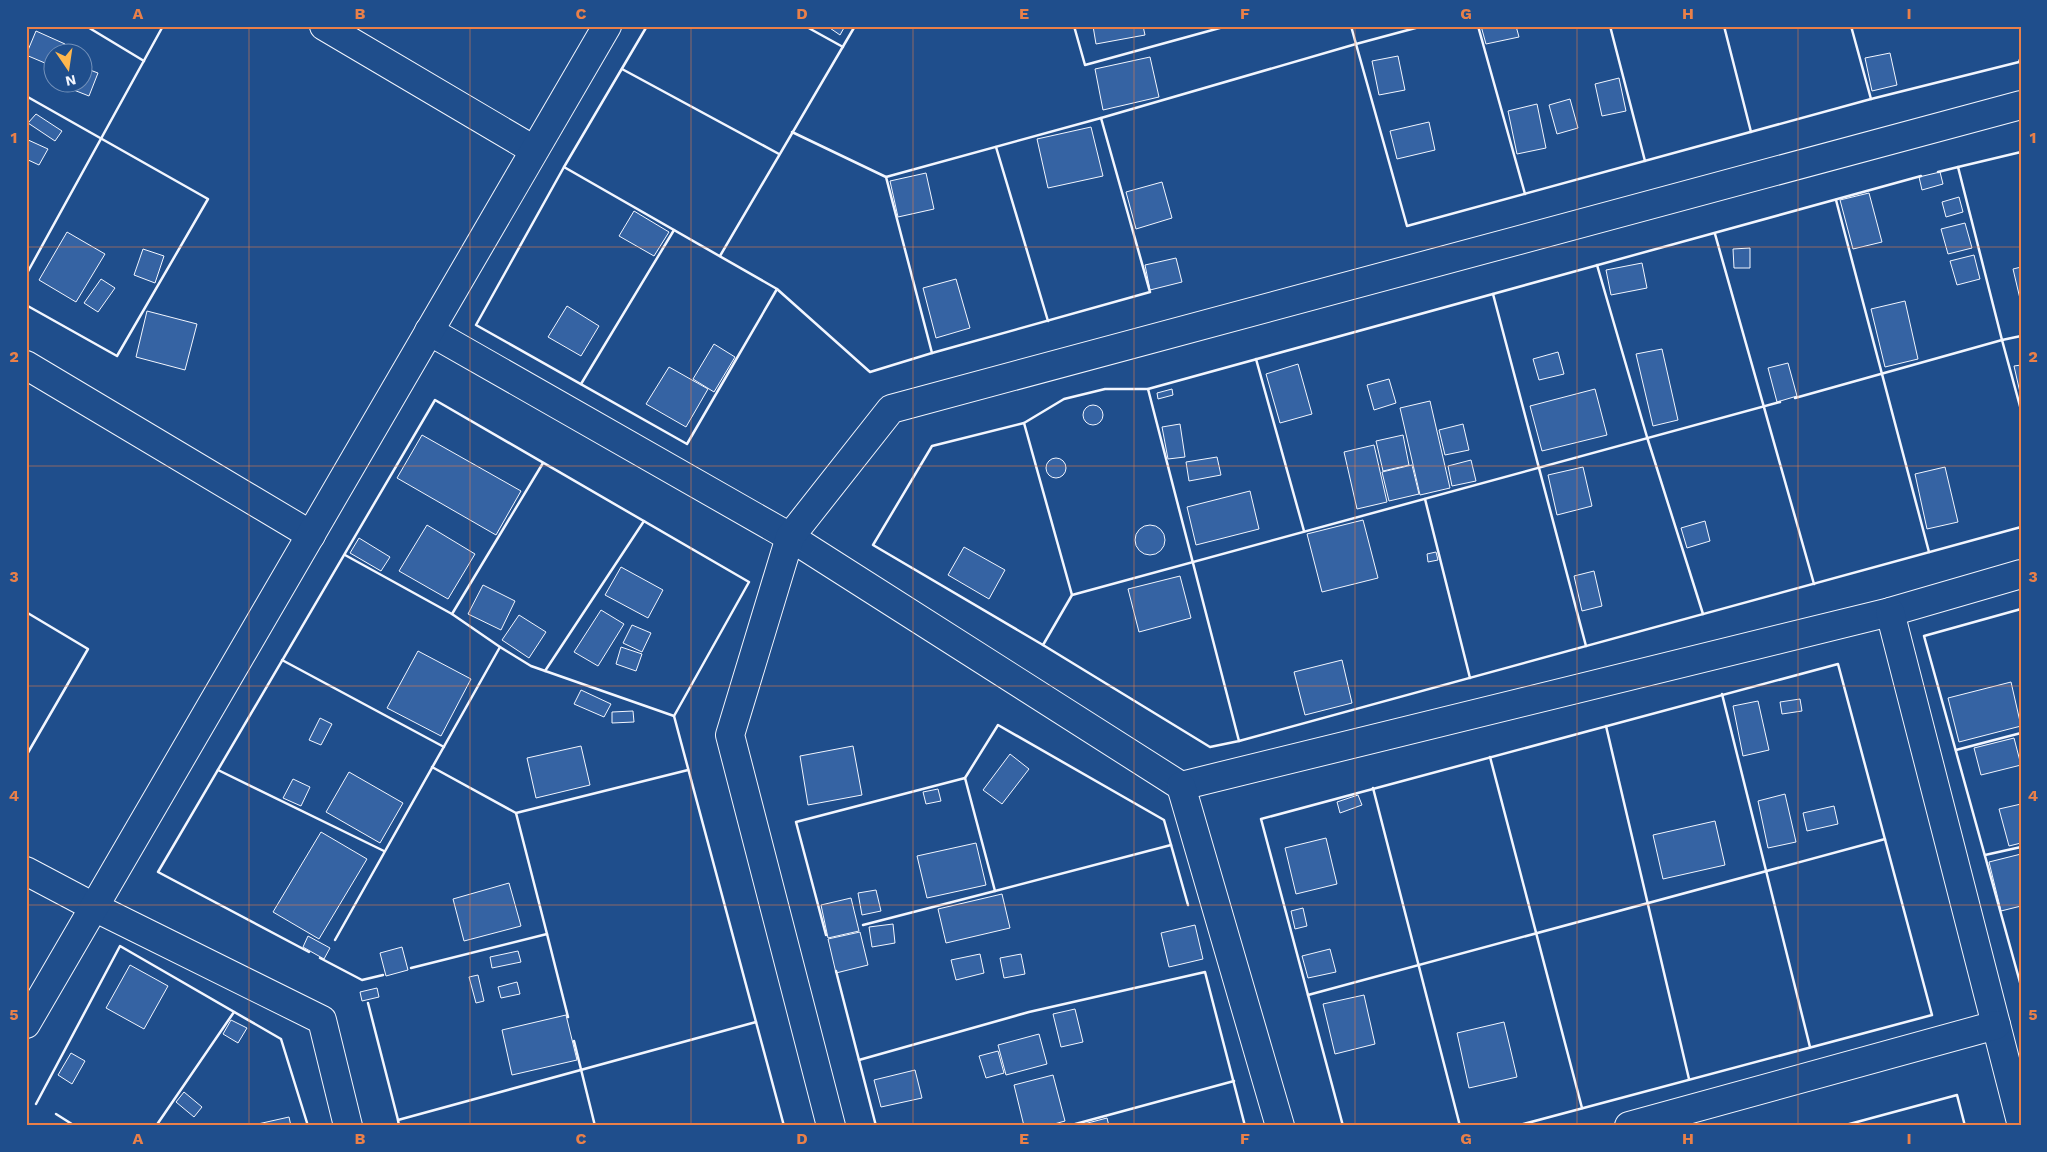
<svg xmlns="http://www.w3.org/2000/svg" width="2047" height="1152" font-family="'Work Sans',sans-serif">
<rect width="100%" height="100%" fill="#1f4e8c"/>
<!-- building -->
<g fill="#3563a3" stroke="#f2f6ff">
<path d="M827,26H845L840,35Z"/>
<path d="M1093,26H1143L1145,35L1096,44Z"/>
<path d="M1481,26H1516L1519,37L1486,44Z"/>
<path d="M36,31L65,44L62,52H52V66L26,55Z"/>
<path d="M1890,53L1897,85L1872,91L1865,58Z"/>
<path d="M1398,56L1405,90L1379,95L1372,61Z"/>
<path d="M1150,57L1159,97L1103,110L1095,69Z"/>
<path d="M82,67L98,73L89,96L56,83L82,82Z"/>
<path d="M1619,78L1626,111L1602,116L1595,84Z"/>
<path d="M1570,99L1578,128L1557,134L1549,105Z"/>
<path d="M1537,104L1546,148L1517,154L1508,111Z"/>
<path d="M36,114L62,131L55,141L28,123Z"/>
<path d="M1429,122L1435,150L1397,159L1390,131Z"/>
<path d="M1091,127L1103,176L1048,188L1037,139Z"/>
<path d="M26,139L48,149L39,165L26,159Z"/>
<path d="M1940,172L1943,184L1922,190L1919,177Z"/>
<path d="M926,173L934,209L898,217L890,181Z"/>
<path d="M1162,182L1172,218L1136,229L1126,192Z"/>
<path d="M1869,193L1882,242L1853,249L1840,200Z"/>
<path d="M1959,197L1963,212L1946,217L1942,202Z"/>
<path d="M634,211L669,232L654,256L619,236Z"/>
<path d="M1965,223L1972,248L1948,254L1941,229Z"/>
<path d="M67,232L105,254L76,302L39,280Z"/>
<path d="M1750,248V268H1734L1733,249Z"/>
<path d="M143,249L164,256L155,283L134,275Z"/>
<path d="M1974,255L1980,279L1957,285L1950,261Z"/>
<path d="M1176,258L1182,282L1150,290L1145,265Z"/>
<path d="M1642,263L1647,288L1611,295L1606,270Z"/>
<path d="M2021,267V303L2013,269Z"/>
<path d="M101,279L115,288L98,312L84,303Z"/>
<path d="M956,279L970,328L936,338L923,288Z"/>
<path d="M1905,301L1918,359L1885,367L1871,309Z"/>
<path d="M567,306L599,326L581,356L548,337Z"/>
<path d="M147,311L197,324L185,370L136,357Z"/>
<path d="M714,344L735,357L714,392L693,379Z"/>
<path d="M1662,349L1678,420L1653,426L1636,354Z"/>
<path d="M1558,352L1564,374L1539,380L1533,359Z"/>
<path d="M1788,363L1797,396L1777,402L1768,368Z"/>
<path d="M1298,364L1312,414L1280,423L1266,374Z"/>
<path d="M2021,365V397L2014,366Z"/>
<path d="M669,367L708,389L686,427L646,404Z"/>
<path d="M1389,379L1396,403L1374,410L1367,385Z"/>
<path d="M1172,389L1173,395L1158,399L1157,393Z"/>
<path d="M1595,389L1607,435L1542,451L1530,406Z"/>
<path d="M1430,401L1450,488L1420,495L1400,408Z"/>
<circle cx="1093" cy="415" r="10"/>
<path d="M1180,424L1185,457L1168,459L1162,427Z"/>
<path d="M1463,424L1469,450L1445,455L1439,430Z"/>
<path d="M422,435L521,491L496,535L397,478Z"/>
<path d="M1403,435L1409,465L1383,471L1376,441Z"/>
<path d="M1374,445L1387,502L1357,509L1344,452Z"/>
<path d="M1217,457L1221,475L1189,481L1186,462Z"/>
<circle cx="1056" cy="468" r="10"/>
<path d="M1471,460L1476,481L1452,486L1448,466Z"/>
<path d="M1412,465L1419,494L1389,501L1382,472Z"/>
<path d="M1583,467L1592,506L1557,515L1548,475Z"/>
<path d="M1945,467L1958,522L1927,529L1915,474Z"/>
<path d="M1250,491L1259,529L1196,545L1187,507Z"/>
<path d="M1363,520L1378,578L1322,592L1307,534Z"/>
<path d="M1705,521L1710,541L1687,548L1681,528Z"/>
<path d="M427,525L475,554L448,599L399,571Z"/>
<circle cx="1150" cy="540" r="15"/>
<path d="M359,538L390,557L381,571L350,553Z"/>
<path d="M964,547L1005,570L989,599L948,575Z"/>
<path d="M1436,552L1438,560L1428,562L1427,554Z"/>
<path d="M621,567L663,590L648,618L605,595Z"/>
<path d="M1594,571L1602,606L1582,611L1574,576Z"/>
<path d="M1180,576L1191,618L1139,632L1128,589Z"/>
<path d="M483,585L515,601L501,630L468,614Z"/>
<path d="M601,610L624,624L598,666L574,652Z"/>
<path d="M519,615L546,632L529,658L502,640Z"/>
<path d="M632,625L651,633L642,652L623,643Z"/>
<path d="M621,647L642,654L636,671L616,664Z"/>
<path d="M418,651L471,679L441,736L387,708Z"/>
<path d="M1342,660L1352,703L1305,715L1294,672Z"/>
<path d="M2011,682L2021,726L1959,742L1948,698Z"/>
<path d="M581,690L611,704L604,717L574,704Z"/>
<path d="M1800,699L1802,711L1782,714L1780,702Z"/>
<path d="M1758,701L1769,750L1743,756L1733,706Z"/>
<path d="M633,711L634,722L612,723V712Z"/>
<path d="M320,718L332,724L321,745L309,740Z"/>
<path d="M2014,738L2021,765L1981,775L1974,748Z"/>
<path d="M581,746L590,785L536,798L527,758Z"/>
<path d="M853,746L862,795L808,805L800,756Z"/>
<path d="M1010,754L1029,769L1002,804L983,790Z"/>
<path d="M349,772L403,803L380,843L326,812Z"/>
<path d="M293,779L310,787L301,806L283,798Z"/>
<path d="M938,789L941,801L926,804L923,792Z"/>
<path d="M1785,794L1796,842L1768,848L1758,801Z"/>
<path d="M1358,795L1362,805L1340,813L1337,802Z"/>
<path d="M2021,804V843L2009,846L1999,809Z"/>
<path d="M1834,806L1838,824L1807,831L1803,813Z"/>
<path d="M1715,821L1725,865L1663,879L1653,835Z"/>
<path d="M321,832L367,859L319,939L273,912Z"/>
<path d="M1326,838L1337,884L1296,894L1285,848Z"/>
<path d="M976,843L986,885L927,898L917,856Z"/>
<path d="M2021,854V906L2001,911L1989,862Z"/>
<path d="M509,883L521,926L464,941L453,899Z"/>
<path d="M876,890L881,911L862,915L858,893Z"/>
<path d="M1002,894L1010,928L946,943L938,909Z"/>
<path d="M851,898L859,931L828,938L821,905Z"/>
<path d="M1303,908L1307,926L1295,929L1291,911Z"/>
<path d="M893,924L895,943L872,947L869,927Z"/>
<path d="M1195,925L1203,959L1169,967L1161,933Z"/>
<path d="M860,932L868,965L836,973L828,939Z"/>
<path d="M308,936L330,948L324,959L303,947Z"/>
<path d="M402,947L408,970L386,976L380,953Z"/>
<path d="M1330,949L1336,972L1308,978L1302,956Z"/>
<path d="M518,951L521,962L492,968L490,957Z"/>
<path d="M980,954L984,973L956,980L951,960Z"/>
<path d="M1021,954L1025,974L1004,978L1000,958Z"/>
<path d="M130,965L168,986L144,1029L106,1008Z"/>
<path d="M478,975L484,1001L476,1003L469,977Z"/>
<path d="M517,982L520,994L501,998L498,987Z"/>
<path d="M377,988L379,997L362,1001L360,992Z"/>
<path d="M1364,995L1375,1044L1335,1054L1323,1004Z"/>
<path d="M1075,1009L1083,1042L1061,1047L1053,1014Z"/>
<path d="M566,1015L577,1060L512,1075L502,1030Z"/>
<path d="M231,1020L247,1028L238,1043L223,1034Z"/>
<path d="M1504,1022L1517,1077L1469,1088L1457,1033Z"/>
<path d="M1039,1034L1047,1064L1006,1075L998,1045Z"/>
<path d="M998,1051L1004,1073L986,1078L979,1056Z"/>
<path d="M71,1053L85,1061L72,1084L58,1075Z"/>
<path d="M915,1070L922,1098L881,1107L874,1080Z"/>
<path d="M1053,1075L1065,1121L1047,1126H1024L1014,1085Z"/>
<path d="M184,1092L202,1107L194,1117L176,1102Z"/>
<path d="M289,1117L291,1126H249Z"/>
<path d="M1107,1118L1109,1126H1076Z"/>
</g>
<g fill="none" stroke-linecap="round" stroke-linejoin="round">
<!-- street casing -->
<g stroke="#f2f6ff" stroke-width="30">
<g id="street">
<path d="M324,26L534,150"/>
<path d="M429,331L790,537L1181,786L1890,612L2021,574"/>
<path d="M26,365L311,535"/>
<path d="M1890,612L2021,1122"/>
<path d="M1181,786L1280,1126"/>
<path d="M26,871L94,907L322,1020L348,1126"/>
<path d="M26,1024L607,26"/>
<path d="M831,1126L730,735L790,537L891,409L2021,105"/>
<path d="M1629,1126L1996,1025"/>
</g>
</g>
<!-- street -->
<use href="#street" stroke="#1f4e8c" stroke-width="28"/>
<!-- wall -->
<g stroke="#f2f6ff" stroke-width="2.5">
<path d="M86,26L144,61"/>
<path d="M805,26L843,47"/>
<path d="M1074,26L1085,65L1227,26"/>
<path d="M1423,26L1356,44L1407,226L1871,99"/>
<path d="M1478,26L1525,194"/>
<path d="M1610,26L1645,161"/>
<path d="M1724,26L1751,132"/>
<path d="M1851,26L1871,99L2019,62L2021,57"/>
<path d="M26,30L29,26"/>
<path d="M622,69L779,154"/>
<path d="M26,96L208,199L117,356L26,305"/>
<path d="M1101,118L1356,44L1351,26"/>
<path d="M996,147L1048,321"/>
<path d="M564,167L777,289L687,444L476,325Z"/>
<path d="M564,167L647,26"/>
<path d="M1958,167L2021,152"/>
<path d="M886,177L1101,118L1150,292L932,353"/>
<path d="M1836,200L1929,552"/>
<path d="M1715,234L1814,584"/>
<path d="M720,256L855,26"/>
<path d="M1597,265L1647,437L1703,614"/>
<path d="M26,275L163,26"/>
<path d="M777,289L870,372L932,353L886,177L792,132"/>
<path d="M1493,294L1586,646"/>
<path d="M2021,336L2002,340L2021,410"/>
<path d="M1256,359L1304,531"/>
<path d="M581,384L674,230"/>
<path d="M1795,398L2002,340L1958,167L1938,172"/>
<path d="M1024,423L932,446L873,545L1043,645L1072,595L1780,402"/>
<path d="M1425,499L1470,678"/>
<path d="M1072,595L1024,423L1064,399L1105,389H1148L1921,176"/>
<path d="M2021,609L1924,636L2021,986"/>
<path d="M26,612L88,649L26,756"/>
<path d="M452,614L543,463"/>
<path d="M1043,645L1210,747L1239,741L1148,389"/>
<path d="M500,647L531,666L674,716"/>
<path d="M282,660L444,747"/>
<path d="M545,671L644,521"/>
<path d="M1722,694L1810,1047"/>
<path d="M1606,726L1689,1079"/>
<path d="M1239,741L2021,527"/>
<path d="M1956,750L2021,733"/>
<path d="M1490,757L1582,1108"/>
<path d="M432,767L516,813"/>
<path d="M218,770L384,851"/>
<path d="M965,778L998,725L1164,820L1188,905"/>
<path d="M1373,788L1460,1126"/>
<path d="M1985,855L2021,847"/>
<path d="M863,925L995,891"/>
<path d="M547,934L516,813L688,770"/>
<path d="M826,935L796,822L965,778L995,891L1171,845"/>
<path d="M335,940L500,647L452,614L345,555"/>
<path d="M309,952L158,872L435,400L749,582L674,716L756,1022"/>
<path d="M320,958L362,980L383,975"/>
<path d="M411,968L547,934L568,1017"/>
<path d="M836,971L876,1126"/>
<path d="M1308,995L1885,839"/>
<path d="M368,1003L398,1120"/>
<path d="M574,1041L595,1126"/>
<path d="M859,1060L1029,1012L1205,972L1245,1126"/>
<path d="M36,1104L120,946L281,1039L308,1126"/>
<path d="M56,1114L75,1126"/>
<path d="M156,1126L234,1012"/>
<path d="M399,1126L398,1120L756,1022L784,1126"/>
<path d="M1068,1126L1234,1081"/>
<path d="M1343,1126L1261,819L1838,664L1932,1015L1516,1126"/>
<path d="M1842,1126L1957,1095L1965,1126"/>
</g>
</g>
<!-- grid -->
<path fill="none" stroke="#ea8049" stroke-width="1" stroke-opacity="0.55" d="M249,26V1126M470,26V1126M691,26V1126M913,26V1126M1134,26V1126M1355,26V1126M1577,26V1126M1798,26V1126M26,247H2021M26,466H2021M26,686H2021M26,905H2021"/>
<!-- border -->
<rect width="2047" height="1152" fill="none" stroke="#1f4e8c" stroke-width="55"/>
<!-- north arrow -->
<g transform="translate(68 68) rotate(167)"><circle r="24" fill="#1f4e8c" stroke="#7391ba"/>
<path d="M0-4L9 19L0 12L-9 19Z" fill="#ffb74d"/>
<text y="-8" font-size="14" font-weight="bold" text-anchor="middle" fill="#f2f6ff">N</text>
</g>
<rect x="28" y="28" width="1992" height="1096" fill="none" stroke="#ea8049" stroke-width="2"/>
<g font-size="16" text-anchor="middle" font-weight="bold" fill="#ea8049">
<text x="138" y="19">A</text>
<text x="360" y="19">B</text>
<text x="581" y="19">C</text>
<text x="802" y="19">D</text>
<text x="1024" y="19">E</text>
<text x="1245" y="19">F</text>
<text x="1466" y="19">G</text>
<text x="1688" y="19">H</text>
<text x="1909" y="19">I</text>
<text x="14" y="143">1</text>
<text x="2033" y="143">1</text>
<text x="14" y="362">2</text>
<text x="2033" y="362">2</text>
<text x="14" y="582">3</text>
<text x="2033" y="582">3</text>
<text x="14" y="801">4</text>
<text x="2033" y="801">4</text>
<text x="14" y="1020">5</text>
<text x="2033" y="1020">5</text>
<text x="138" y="1144">A</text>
<text x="360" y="1144">B</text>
<text x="581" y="1144">C</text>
<text x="802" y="1144">D</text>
<text x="1024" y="1144">E</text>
<text x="1245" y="1144">F</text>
<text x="1466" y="1144">G</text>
<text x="1688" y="1144">H</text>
<text x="1909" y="1144">I</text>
</g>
</svg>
